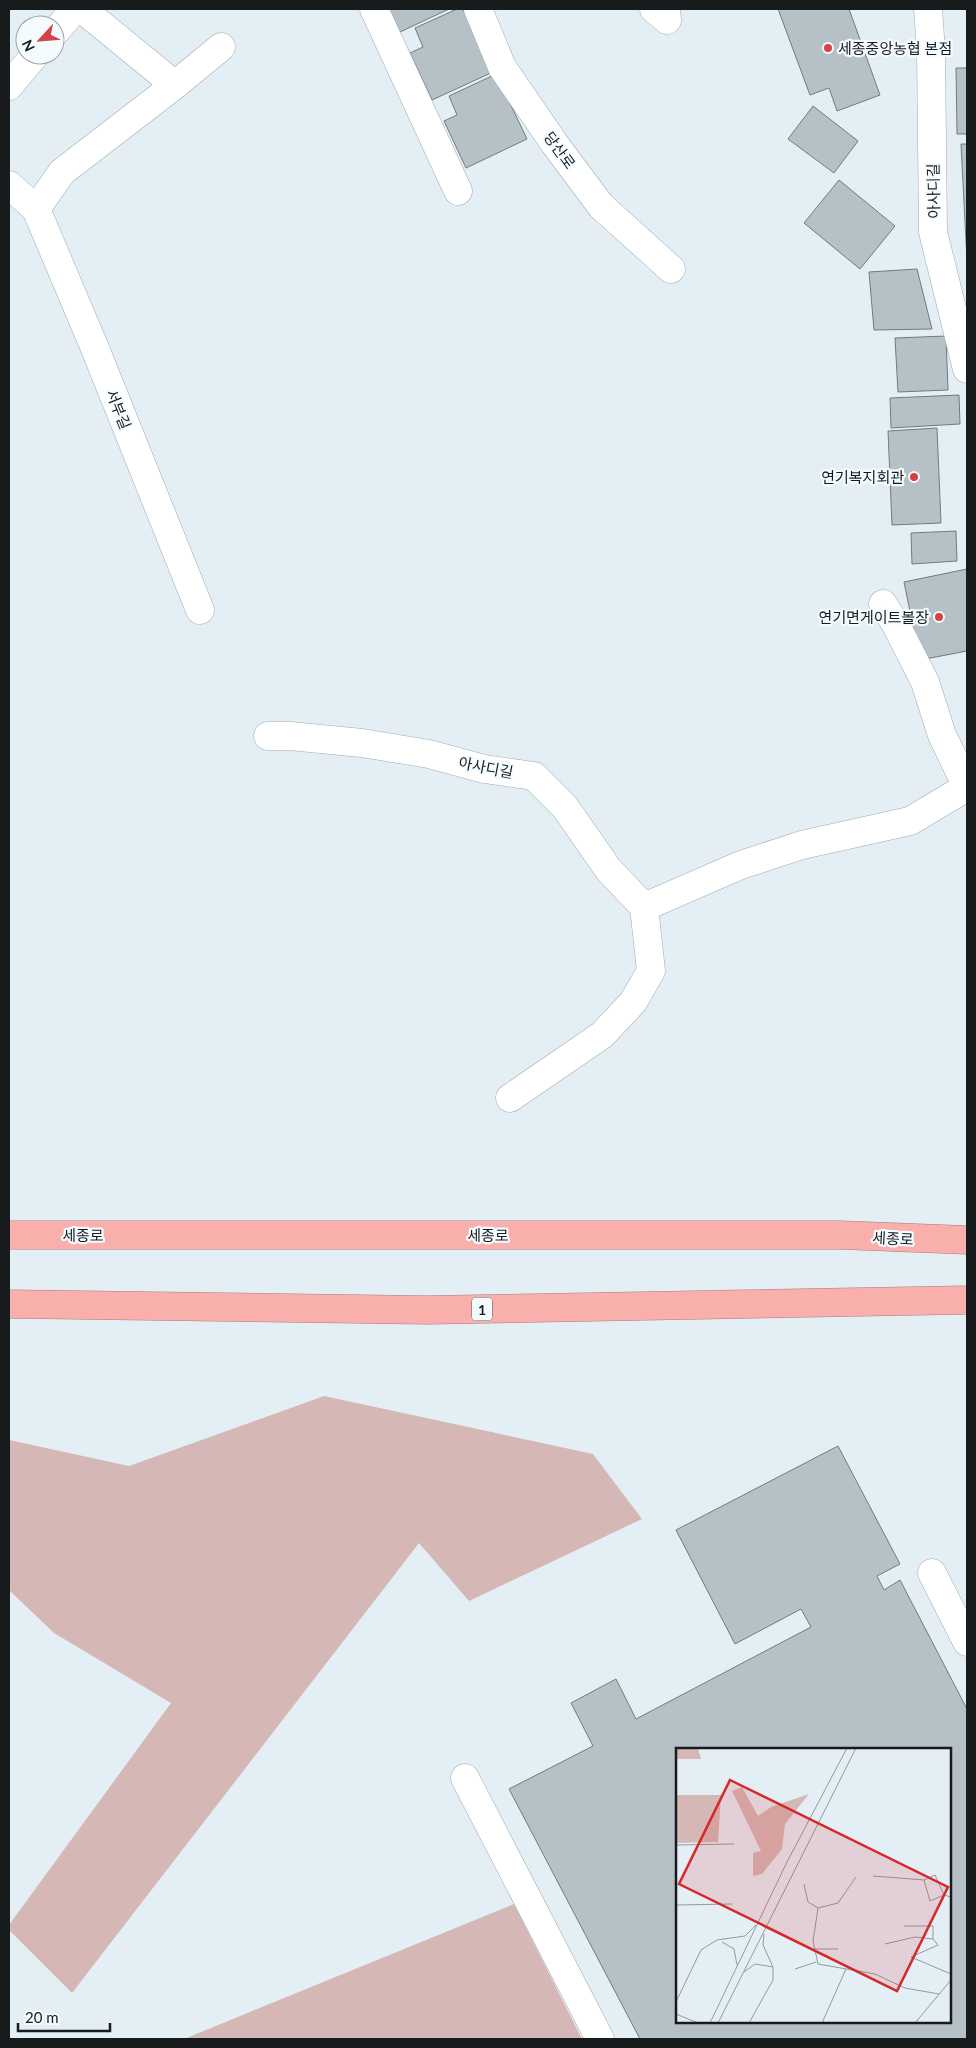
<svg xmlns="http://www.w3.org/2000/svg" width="976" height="2048" font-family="Lato,'Noto Sans KR',sans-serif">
<rect width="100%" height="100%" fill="#e4eef5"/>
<!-- green -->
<g fill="#d5b8b6">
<path d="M324,1396L593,1454L642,1519L469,1601L419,1543L72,1993L9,1930V1925L171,1703L54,1633L9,1590V1440L129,1466Z"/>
<path d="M514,1904L582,2039H184Z"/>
</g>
<!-- building -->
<g fill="#b6c1c7" stroke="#717a80" fill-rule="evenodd">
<path d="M389,9H449L400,32Z"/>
<path d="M457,9H463L493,72L432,100L410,53L423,47L415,28Z"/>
<path d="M778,9H849L880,95L837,111L829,88L810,95Z"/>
<path d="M956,68H967V134H957Z"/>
<path d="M496,74L527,139L466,168L444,121L457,115L449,96Z"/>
<path d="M813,106L858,141L834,173L788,139Z"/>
<path d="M961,144H967V261Z"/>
<path d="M839,180L895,226L860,269L804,223Z"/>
<path d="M917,269L932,329L874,330L869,272Z"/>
<path d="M946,336L948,390L898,392L895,338Z"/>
<path d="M959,395L960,424L891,428L890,398Z"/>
<path d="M937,428L941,523L892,525L888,431Z"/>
<path d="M956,531L957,561L912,564L911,533Z"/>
<path d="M967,569V651L920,660L904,582Z"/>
<path d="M838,1446L900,1564L877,1576L884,1590L900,1580L967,1709V2039H640L509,1789L593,1746L571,1703L616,1679L636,1719L811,1627L801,1609L735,1644L676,1530ZM677,1749H950V2022H677Z"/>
</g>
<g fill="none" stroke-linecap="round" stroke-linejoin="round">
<!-- minor casing -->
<g stroke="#a1abb2" stroke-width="29">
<g id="minor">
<path d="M82,9L175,85L62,172L36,209L94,346L200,610"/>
<path d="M374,9L458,191"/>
<path d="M478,9L502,67L554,143L601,206L671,269"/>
<path d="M654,9L667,20L666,9"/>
<path d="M928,9L931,51L933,232L967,369"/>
<path d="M55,32L75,9"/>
<path d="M175,85L221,47"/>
<path d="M9,86L35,55"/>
<path d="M9,185L36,209"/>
<path d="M883,604L895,623L925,682L942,735L967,787"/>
<path d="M268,736H290L362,743L429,754L484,769L534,776L565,807L608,869L644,907"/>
<path d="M510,1098L602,1035L633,1002L651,971L644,907L741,865L802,845L910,821L967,787"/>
<path d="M932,1573L967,1642"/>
<path d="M465,1778L600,2039"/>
</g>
</g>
<!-- highway casing -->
<g stroke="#aa7b7a" stroke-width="29">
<g id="highway">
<path d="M9,1235H840L967,1240"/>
<path d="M9,1304L426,1310L967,1300"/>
</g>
</g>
<!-- minor -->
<use href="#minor" stroke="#fff" stroke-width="28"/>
<!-- highway -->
<use href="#highway" stroke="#f9afab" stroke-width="28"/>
</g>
<!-- markers -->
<g fill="#d24348" stroke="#f4fbff" stroke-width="2">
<circle cx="828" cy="48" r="5"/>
<circle cx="914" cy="477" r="5"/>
<circle cx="939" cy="617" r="5"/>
</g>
<g text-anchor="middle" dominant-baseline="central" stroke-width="4.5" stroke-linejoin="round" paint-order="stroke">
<!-- shield labels -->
<rect fill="#f4fbff" stroke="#5a5e62" stroke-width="1" x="472" y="1297.5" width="20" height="23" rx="4"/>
<g font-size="14" font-weight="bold" fill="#181b1e">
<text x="482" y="1309">1</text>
</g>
<!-- poi labels -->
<g font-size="15" fill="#181b1e" stroke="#f4fbff" text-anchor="end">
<text x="838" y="48" text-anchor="start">세종중앙농협 본점</text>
<text x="904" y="477">연기복지회관</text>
<text x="929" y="617">연기면게이트볼장</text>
</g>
<!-- street labels -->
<g font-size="15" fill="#181b1e" stroke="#f4fbff">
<text transform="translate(560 150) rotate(54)">당산로</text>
<text transform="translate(933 191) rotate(-91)">아사디길</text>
<text transform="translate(119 409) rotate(68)">서부길</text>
<text transform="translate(486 767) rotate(11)">아사디길</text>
<text x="83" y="1235">세종로</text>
<text x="488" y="1235">세종로</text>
<text transform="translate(893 1238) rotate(3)">세종로</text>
</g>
</g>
<!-- overview -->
<g transform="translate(676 1748)">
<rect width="275" height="275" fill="#e4eef5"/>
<path d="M0,0H22L25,11H0ZM66,39L82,68L95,59L133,46L109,76L106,101L86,126L77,128V105L85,103L56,43ZM0,47H45L42,94L0,95Z" fill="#d5b8b6"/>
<path fill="none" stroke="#929a9f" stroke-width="1" d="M0,97L58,96M197,128L248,132L254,153L268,147L275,149M248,132L259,127L268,147M128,136L132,154L142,160L137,193L142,216L199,226L229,240L263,246M0,157L56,156M142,160L162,155L180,129M228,178H257V191L262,197L235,209L275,226M46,194L58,201L61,217M209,196L239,189L257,191M138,201H162M119,221L140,214M68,224L79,216L97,219M0,254L25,202L41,192L69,188L80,177M0,266L22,275M34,275L110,116L171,0M42,275L180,0M73,275L97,232V219L87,197L88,186M146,275L170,221M239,275L275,232"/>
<path fill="#d62828" fill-opacity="0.15" stroke="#d62828" stroke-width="2.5" d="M54,32L272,139L221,243L3,136Z"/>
<rect width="275" height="275" fill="none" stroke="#181b1e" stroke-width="2.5"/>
</g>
<!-- border -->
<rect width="976" height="2048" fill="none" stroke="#181b1e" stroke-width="20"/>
<!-- north arrow -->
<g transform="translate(40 40) rotate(244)"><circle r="24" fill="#f4fbff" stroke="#9ca1a5"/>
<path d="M0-4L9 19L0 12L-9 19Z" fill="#d24348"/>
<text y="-8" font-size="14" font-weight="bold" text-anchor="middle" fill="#181b1e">N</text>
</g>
<!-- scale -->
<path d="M18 2023v8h92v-8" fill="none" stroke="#181b1e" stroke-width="2.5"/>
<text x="25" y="2023" font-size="15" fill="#181b1e" stroke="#f4fbff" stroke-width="4" paint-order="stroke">20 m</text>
</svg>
